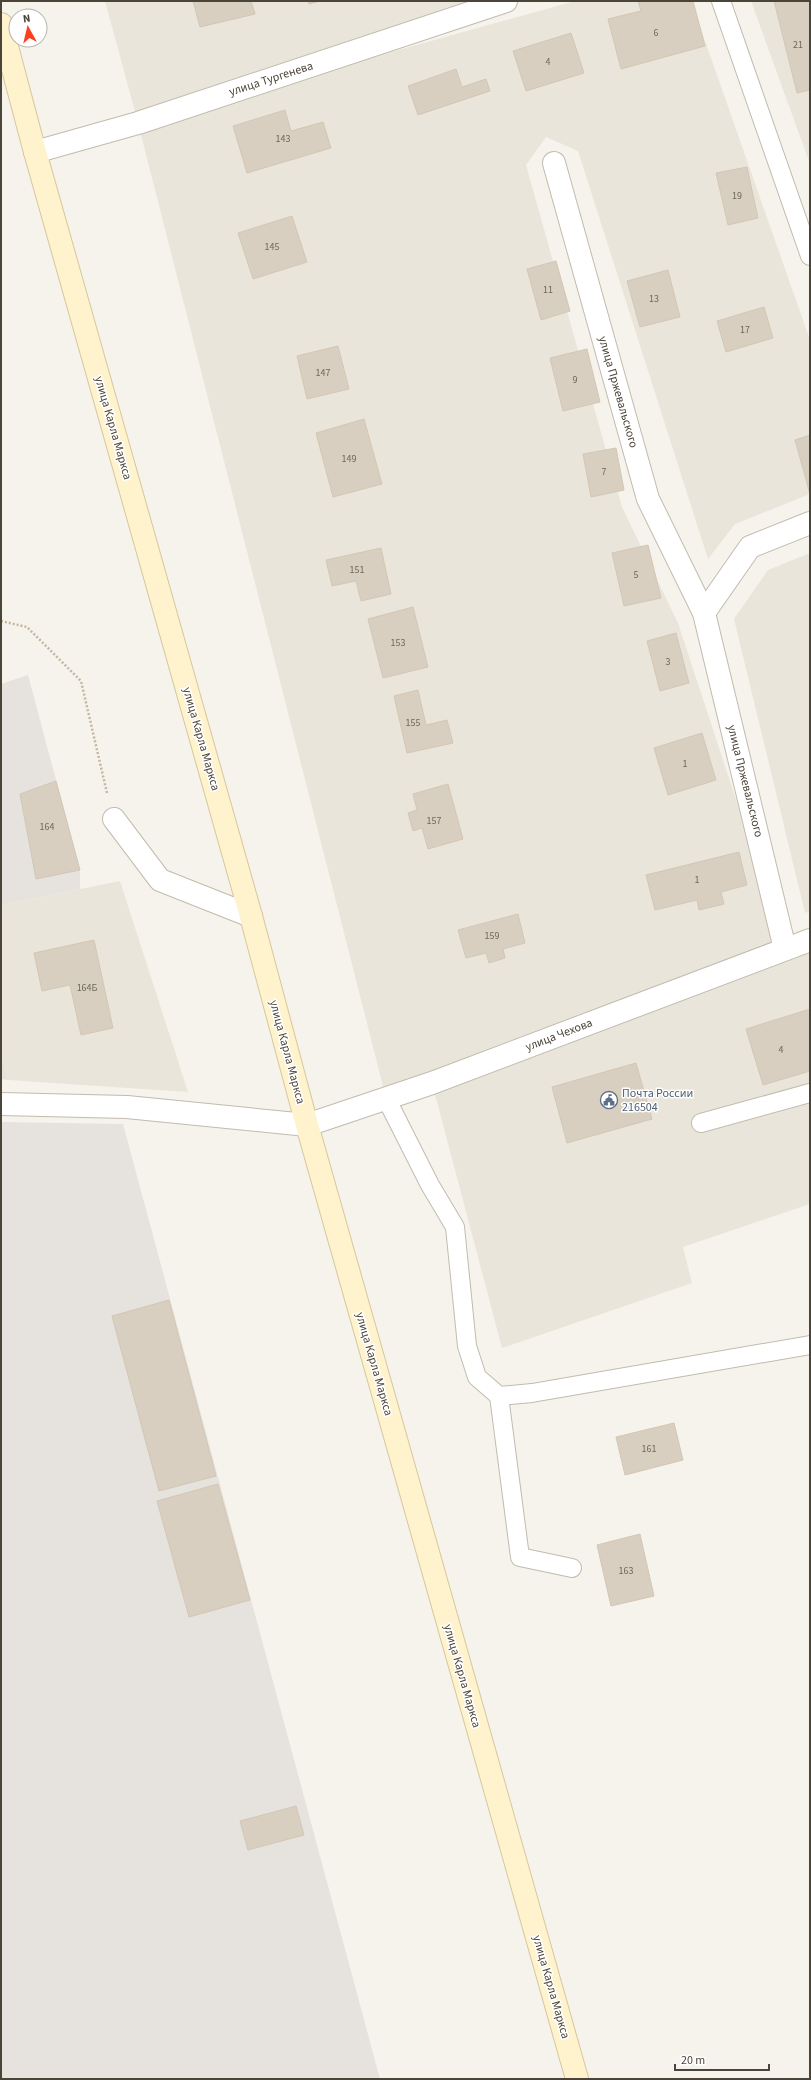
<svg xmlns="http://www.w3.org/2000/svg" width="811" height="2080" font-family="'Source Sans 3',sans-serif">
<rect width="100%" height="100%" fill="#f6f3ec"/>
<!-- residential -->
<g fill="#eae5da">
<path d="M105,1H510L151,119L575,1H691L810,340V494L735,524L708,559L578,151L546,137L526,165L622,507L678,623L785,949L810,943V1204L683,1247L692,1283L502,1348L432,1083L386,1098L138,123Z"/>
<path d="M751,1H810V164Z"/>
<path d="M810,553V911L805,913L734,619L768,570Z"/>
<path d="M120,881L188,1092L8,1080L1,1052V905Z"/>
</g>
<!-- industrial -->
<g fill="#e6e2dd">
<path d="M28,675L80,870V889L1,905V684Z"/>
<path d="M1,1052L8,1080L1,1079Z"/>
<path d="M1,1122L123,1124L380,2079H1Z"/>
</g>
<!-- building -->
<g fill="#d8cfc1" stroke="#d3c7b4">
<path d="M193,1H251L255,14L200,27Z"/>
<path d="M308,1H320L309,4Z"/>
<path d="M638,1H693L705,46L621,69L608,19L641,11Z"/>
<path d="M774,1H810V90L797,93Z"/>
<path d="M571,33L584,73L526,91L513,51Z"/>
<path d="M456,69L462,87L486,79L490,91L418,115L408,86Z"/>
<path d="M285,110L291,131L323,122L331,148L247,173L233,126Z"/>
<path d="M747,167L758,218L728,225L716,173Z"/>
<path d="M292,216L307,262L253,279L238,233Z"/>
<path d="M556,261L570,311L541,320L527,269Z"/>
<path d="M668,270L680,317L640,327L627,281Z"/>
<path d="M764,307L773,338L726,352L717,321Z"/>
<path d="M338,346L349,389L307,399L297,356Z"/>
<path d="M587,349L600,402L563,411L550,358Z"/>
<path d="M364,419L382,484L333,497L316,433Z"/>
<path d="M810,435V494L795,440Z"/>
<path d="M616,448L624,490L591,497L583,454Z"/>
<path d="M648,545L661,598L624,606L612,553Z"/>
<path d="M381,548L391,594L361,601L356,581L332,586L326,560Z"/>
<path d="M413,607L428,667L383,678L368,619Z"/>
<path d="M676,633L689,683L660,691L647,641Z"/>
<path d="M418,690L426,725L447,720L453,743L407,753L394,696Z"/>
<path d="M702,733L716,780L668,795L654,748Z"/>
<path d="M56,781L80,870L36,879L20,794Z"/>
<path d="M448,784L463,839L428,849L422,828L413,831L408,813L417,810L413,794Z"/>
<path d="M739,852L747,885L721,892L724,904L699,910L697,900L655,910L646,875Z"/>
<path d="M518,914L525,943L503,949L505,958L489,963L486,953L466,958L458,930Z"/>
<path d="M94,940L113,1028L81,1035L70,985L42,991L34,953Z"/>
<path d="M810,1009V1071L763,1085L746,1029Z"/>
<path d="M636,1063L652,1119L567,1143L552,1087Z"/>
<path d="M169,1300L216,1476L159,1491L112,1316Z"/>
<path d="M674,1423L683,1460L625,1475L616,1437Z"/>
<path d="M218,1484L250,1600L189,1617L157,1501Z"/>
<path d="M640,1534L654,1596L611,1606L597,1545Z"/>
<path d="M296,1806L304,1835L248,1850L240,1821Z"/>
</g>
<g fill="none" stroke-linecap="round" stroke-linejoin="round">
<!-- service casing -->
<g stroke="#c2bbae" stroke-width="20">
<g id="service">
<path d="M721,1L810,256"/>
<path d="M386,1098L430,1185L455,1227L467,1346L477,1377L499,1396L520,1557L572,1568"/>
<path d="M701,1123L810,1093"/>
<path d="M499,1396L532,1393L810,1345"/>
</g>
</g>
<!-- minor casing -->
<g stroke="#c2bbae" stroke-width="24">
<g id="minor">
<path d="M35,152L138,123L506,1"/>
<path d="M554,163L648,499L704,613L785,949"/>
<path d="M704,613L750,547L810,523"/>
<path d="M114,819L160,880L251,916"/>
<path d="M1,1104L127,1107L307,1125L432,1083L810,940"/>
</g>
</g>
<!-- secondary casing -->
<g stroke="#d6c79b" stroke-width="24">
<path id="secondary" d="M1,24L35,152L251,916L307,1125L577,2079"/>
</g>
<!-- path -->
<path stroke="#c4b79f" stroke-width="2.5" stroke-dasharray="2 2" stroke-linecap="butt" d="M1,621L27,627L81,681L107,793"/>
<!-- service -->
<use href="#service" stroke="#fff" stroke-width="18"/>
<!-- minor -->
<use href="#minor" stroke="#fff" stroke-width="22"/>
<!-- secondary -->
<use href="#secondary" stroke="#fff3cd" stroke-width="22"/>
</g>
<!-- icons -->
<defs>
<g id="civic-ring" transform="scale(0.9)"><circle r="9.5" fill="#fff" stroke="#5c6f8a" stroke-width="1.5"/><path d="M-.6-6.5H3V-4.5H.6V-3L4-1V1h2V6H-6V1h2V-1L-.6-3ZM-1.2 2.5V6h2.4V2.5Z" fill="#5c6f8a"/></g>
</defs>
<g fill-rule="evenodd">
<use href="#civic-ring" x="609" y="1100"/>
</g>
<g text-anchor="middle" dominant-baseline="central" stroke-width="3" stroke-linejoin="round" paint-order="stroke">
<!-- number labels -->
<g font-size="10" fill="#6e675b">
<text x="656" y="33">6</text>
<text x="798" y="45">21</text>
<text x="548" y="62">4</text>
<text x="283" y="139">143</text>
<text x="737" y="196">19</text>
<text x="272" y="247">145</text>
<text x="548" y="290">11</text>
<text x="654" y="299">13</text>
<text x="745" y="330">17</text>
<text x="323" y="373">147</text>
<text x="575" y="380">9</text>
<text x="349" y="459">149</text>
<text x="604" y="472">7</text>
<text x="357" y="570">151</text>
<text x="636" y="575">5</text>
<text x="398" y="643">153</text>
<text x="668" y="662">3</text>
<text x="413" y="723">155</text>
<text x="685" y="764">1</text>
<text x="434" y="821">157</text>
<text x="47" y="827">164</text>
<text x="697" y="880">1</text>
<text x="492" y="936">159</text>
<text x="87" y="988">164Б</text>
<text x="781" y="1050">4</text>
<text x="649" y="1449">161</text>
<text x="626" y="1571">163</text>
</g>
<!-- street labels -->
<g font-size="12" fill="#4b4439" stroke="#fff">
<text transform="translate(271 79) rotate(-18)">улица Тургенева</text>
<text transform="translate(618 392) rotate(74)">улица Пржевальского</text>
<text transform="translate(113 428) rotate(74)">улица Карла Маркса</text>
<text transform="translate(201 739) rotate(74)">улица Карла Маркса</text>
<text transform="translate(745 781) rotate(76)">улица Пржевальского</text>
<text transform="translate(559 1035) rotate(-21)">улица Чехова</text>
<text transform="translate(287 1052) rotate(75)">улица Карла Маркса</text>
<text transform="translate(374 1364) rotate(74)">улица Карла Маркса</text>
<text transform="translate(462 1676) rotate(74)">улица Карла Маркса</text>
<text transform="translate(551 1987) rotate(74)">улица Карла Маркса</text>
</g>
<!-- service labels -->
<g font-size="12" fill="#4e5e75" stroke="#fff" text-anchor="start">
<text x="622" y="1093">Почта России<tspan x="622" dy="14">216504</tspan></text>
</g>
</g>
<!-- border -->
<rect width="811" height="2080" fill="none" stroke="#4b4439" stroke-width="4"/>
<!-- north arrow -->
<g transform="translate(28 28) rotate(352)"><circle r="19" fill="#ffffff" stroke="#b7b4b0"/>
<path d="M0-3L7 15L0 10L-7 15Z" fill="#fc3f1d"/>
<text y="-6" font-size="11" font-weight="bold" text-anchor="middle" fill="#4b4439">N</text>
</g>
<!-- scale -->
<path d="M675 2064v6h94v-6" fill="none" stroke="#4b4439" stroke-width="2"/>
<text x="681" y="2064" font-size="12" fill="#4b4439" stroke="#ffffff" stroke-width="3" paint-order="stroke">20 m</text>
</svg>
